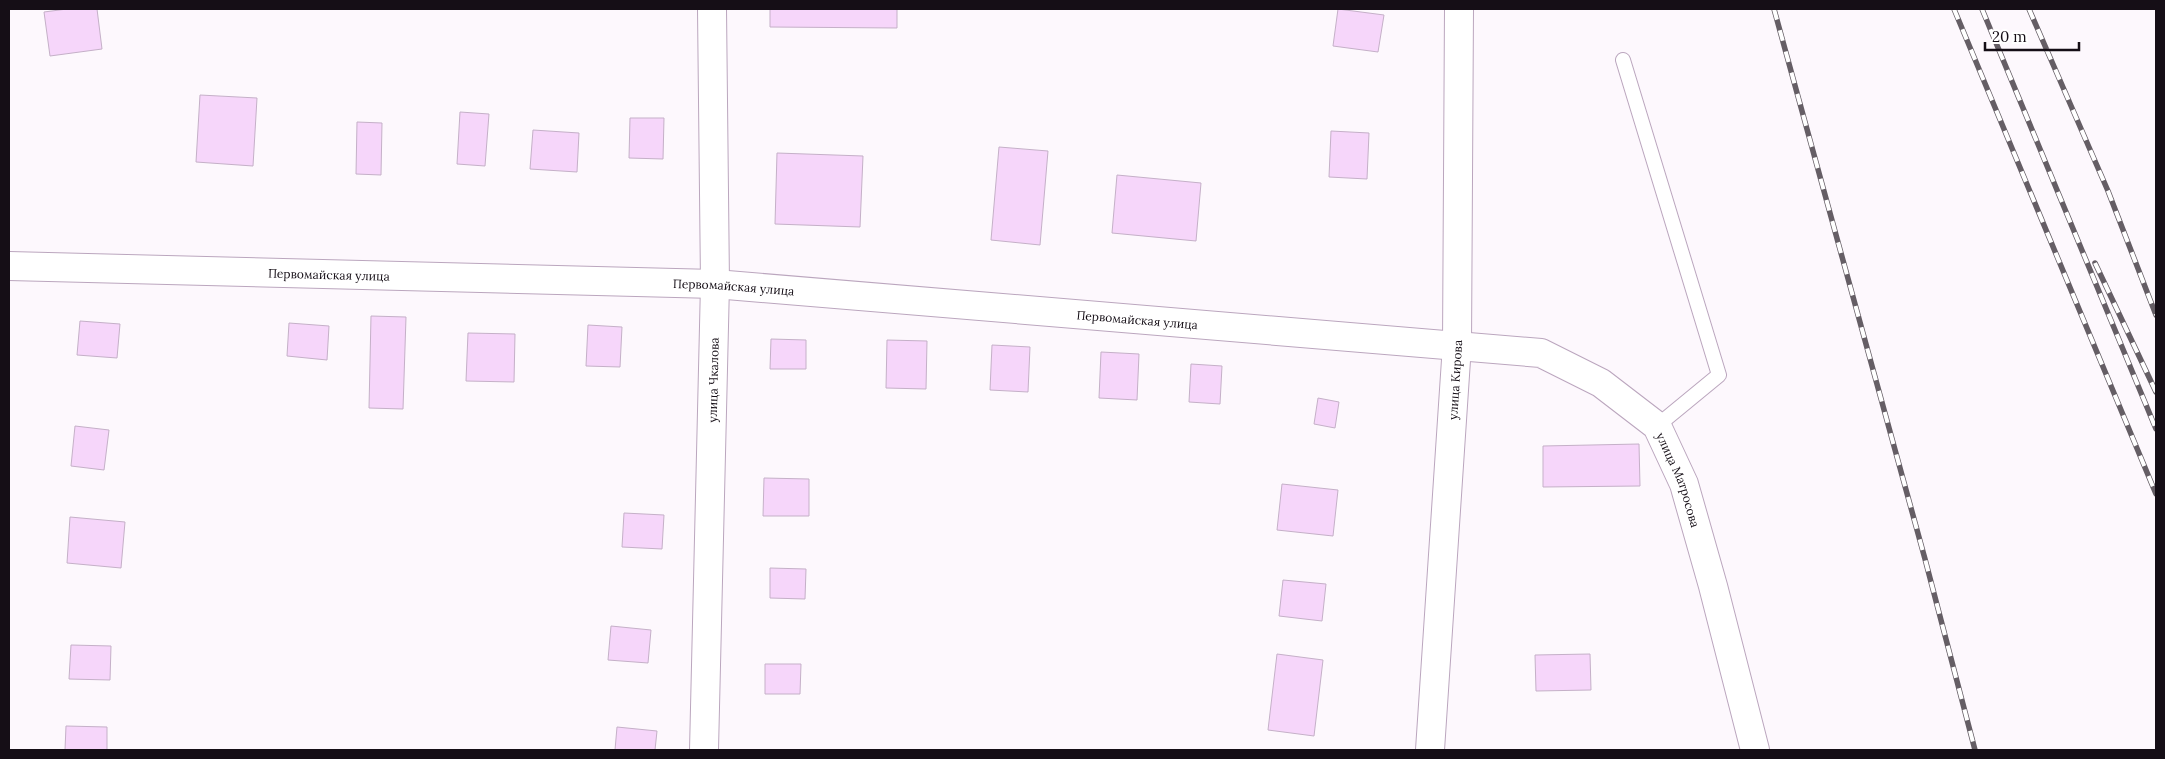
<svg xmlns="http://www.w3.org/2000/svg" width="2165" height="759" font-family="Lora,serif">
<rect width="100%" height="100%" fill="#fdf8fd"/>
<!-- building -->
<g fill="#f6d6fa" stroke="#c5b0c8">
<path d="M67,9H97L102,49L50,56L44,12Z"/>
<path d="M770,9H897V28L770,27Z"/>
<path d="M1338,9L1384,15L1378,52L1333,46Z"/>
<path d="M200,95L257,98L253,166L196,162Z"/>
<path d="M460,112L489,114L485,166L457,164Z"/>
<path d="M630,118H664L663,159L629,158Z"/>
<path d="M357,122L382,123L381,175L356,174Z"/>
<path d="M533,130L579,133L577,172L530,169Z"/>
<path d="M1331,131L1369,133L1367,179L1329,177Z"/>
<path d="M999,147L1048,151L1040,245L991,240Z"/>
<path d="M777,153L863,156L860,227L775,224Z"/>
<path d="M1117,175L1201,183L1196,241L1112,233Z"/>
<path d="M371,316L406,317L403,409L369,408Z"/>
<path d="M80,321L120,324L117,358L77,355Z"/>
<path d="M289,323L329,326L327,360L287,356Z"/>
<path d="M588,325L622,327L620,367L586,366Z"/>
<path d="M468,333L515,334L514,382L466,381Z"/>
<path d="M771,339L806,340V369H770Z"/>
<path d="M887,340L927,341L926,389L886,388Z"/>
<path d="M992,345L1030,347L1028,392L990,390Z"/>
<path d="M1101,352L1139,354L1137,400L1099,398Z"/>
<path d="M1191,364L1222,366L1220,404L1189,402Z"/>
<path d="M1318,398L1339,402L1335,428L1314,424Z"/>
<path d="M75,426L109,430L104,470L71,466Z"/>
<path d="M1639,444L1640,486L1543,487V446Z"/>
<path d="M764,478L809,479V516H763Z"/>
<path d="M1282,484L1338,490L1333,536L1277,530Z"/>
<path d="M624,513L664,515L662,549L622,547Z"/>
<path d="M70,517L125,522L121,568L67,563Z"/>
<path d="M770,568L806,569L805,599L770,598Z"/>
<path d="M1283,580L1326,584L1322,621L1279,616Z"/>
<path d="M611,626L651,630L648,663L608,660Z"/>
<path d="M71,645L111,646L110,680L69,679Z"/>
<path d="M1277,654L1323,660L1314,736L1268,730Z"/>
<path d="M1590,654L1591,690L1536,691L1535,655Z"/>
<path d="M765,664H801L800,694H765Z"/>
<path d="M66,726L107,727V750H65Z"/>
<path d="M617,727L657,731L655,750H615Z"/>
</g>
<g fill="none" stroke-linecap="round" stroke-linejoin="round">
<!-- lane casing -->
<g stroke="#bba6be" stroke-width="16">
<path id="lane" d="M1623,60L1719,375L1657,426"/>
</g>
<!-- street casing -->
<g stroke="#bba6be" stroke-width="30">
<g id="street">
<path id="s1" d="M9,266L715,284L1541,353L1601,383L1657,426L1684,484L1713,586L1755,750"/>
<path id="s2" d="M704,750L715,284L712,9"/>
<path id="s3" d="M1430,750L1457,345L1459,9"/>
</g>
</g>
<!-- lane -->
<use href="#lane" stroke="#fff" stroke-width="14"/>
<!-- street -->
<use href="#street" stroke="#fff" stroke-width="28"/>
<!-- rail casing -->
<g stroke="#655e65" stroke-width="5.5">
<g id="rail">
<path d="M1774,9L1925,559L1975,750"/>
<path d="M1954,9L2156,494"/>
<path d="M1982,9L2156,429"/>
<path d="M2029,9L2108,191L2156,315"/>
<path d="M2095,263L2156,392"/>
</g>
</g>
<!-- rail -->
<use href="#rail" stroke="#fff" stroke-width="4" stroke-dasharray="11" stroke-linecap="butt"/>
</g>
<g text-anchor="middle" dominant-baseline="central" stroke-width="4" stroke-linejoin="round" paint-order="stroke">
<!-- street labels -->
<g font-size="12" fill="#150e16" stroke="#fff">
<text stroke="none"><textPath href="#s1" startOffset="320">Первомайская улица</textPath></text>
<text stroke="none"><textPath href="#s1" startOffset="725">Первомайская улица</textPath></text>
<text stroke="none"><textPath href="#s1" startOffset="1130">Первомайская улица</textPath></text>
<text stroke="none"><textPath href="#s2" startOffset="370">улица Чкалова</textPath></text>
<text stroke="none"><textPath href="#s3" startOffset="371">улица Кирова</textPath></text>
<text stroke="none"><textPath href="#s1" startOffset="1731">улица Матросова</textPath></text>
</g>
</g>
<!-- border -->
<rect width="2165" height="759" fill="none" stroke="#150e16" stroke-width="20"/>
<!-- scale -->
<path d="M1985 42v8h94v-8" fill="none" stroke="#150e16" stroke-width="2.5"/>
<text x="1992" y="42" font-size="15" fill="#150e16" stroke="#ffffff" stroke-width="4" paint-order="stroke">20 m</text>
</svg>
